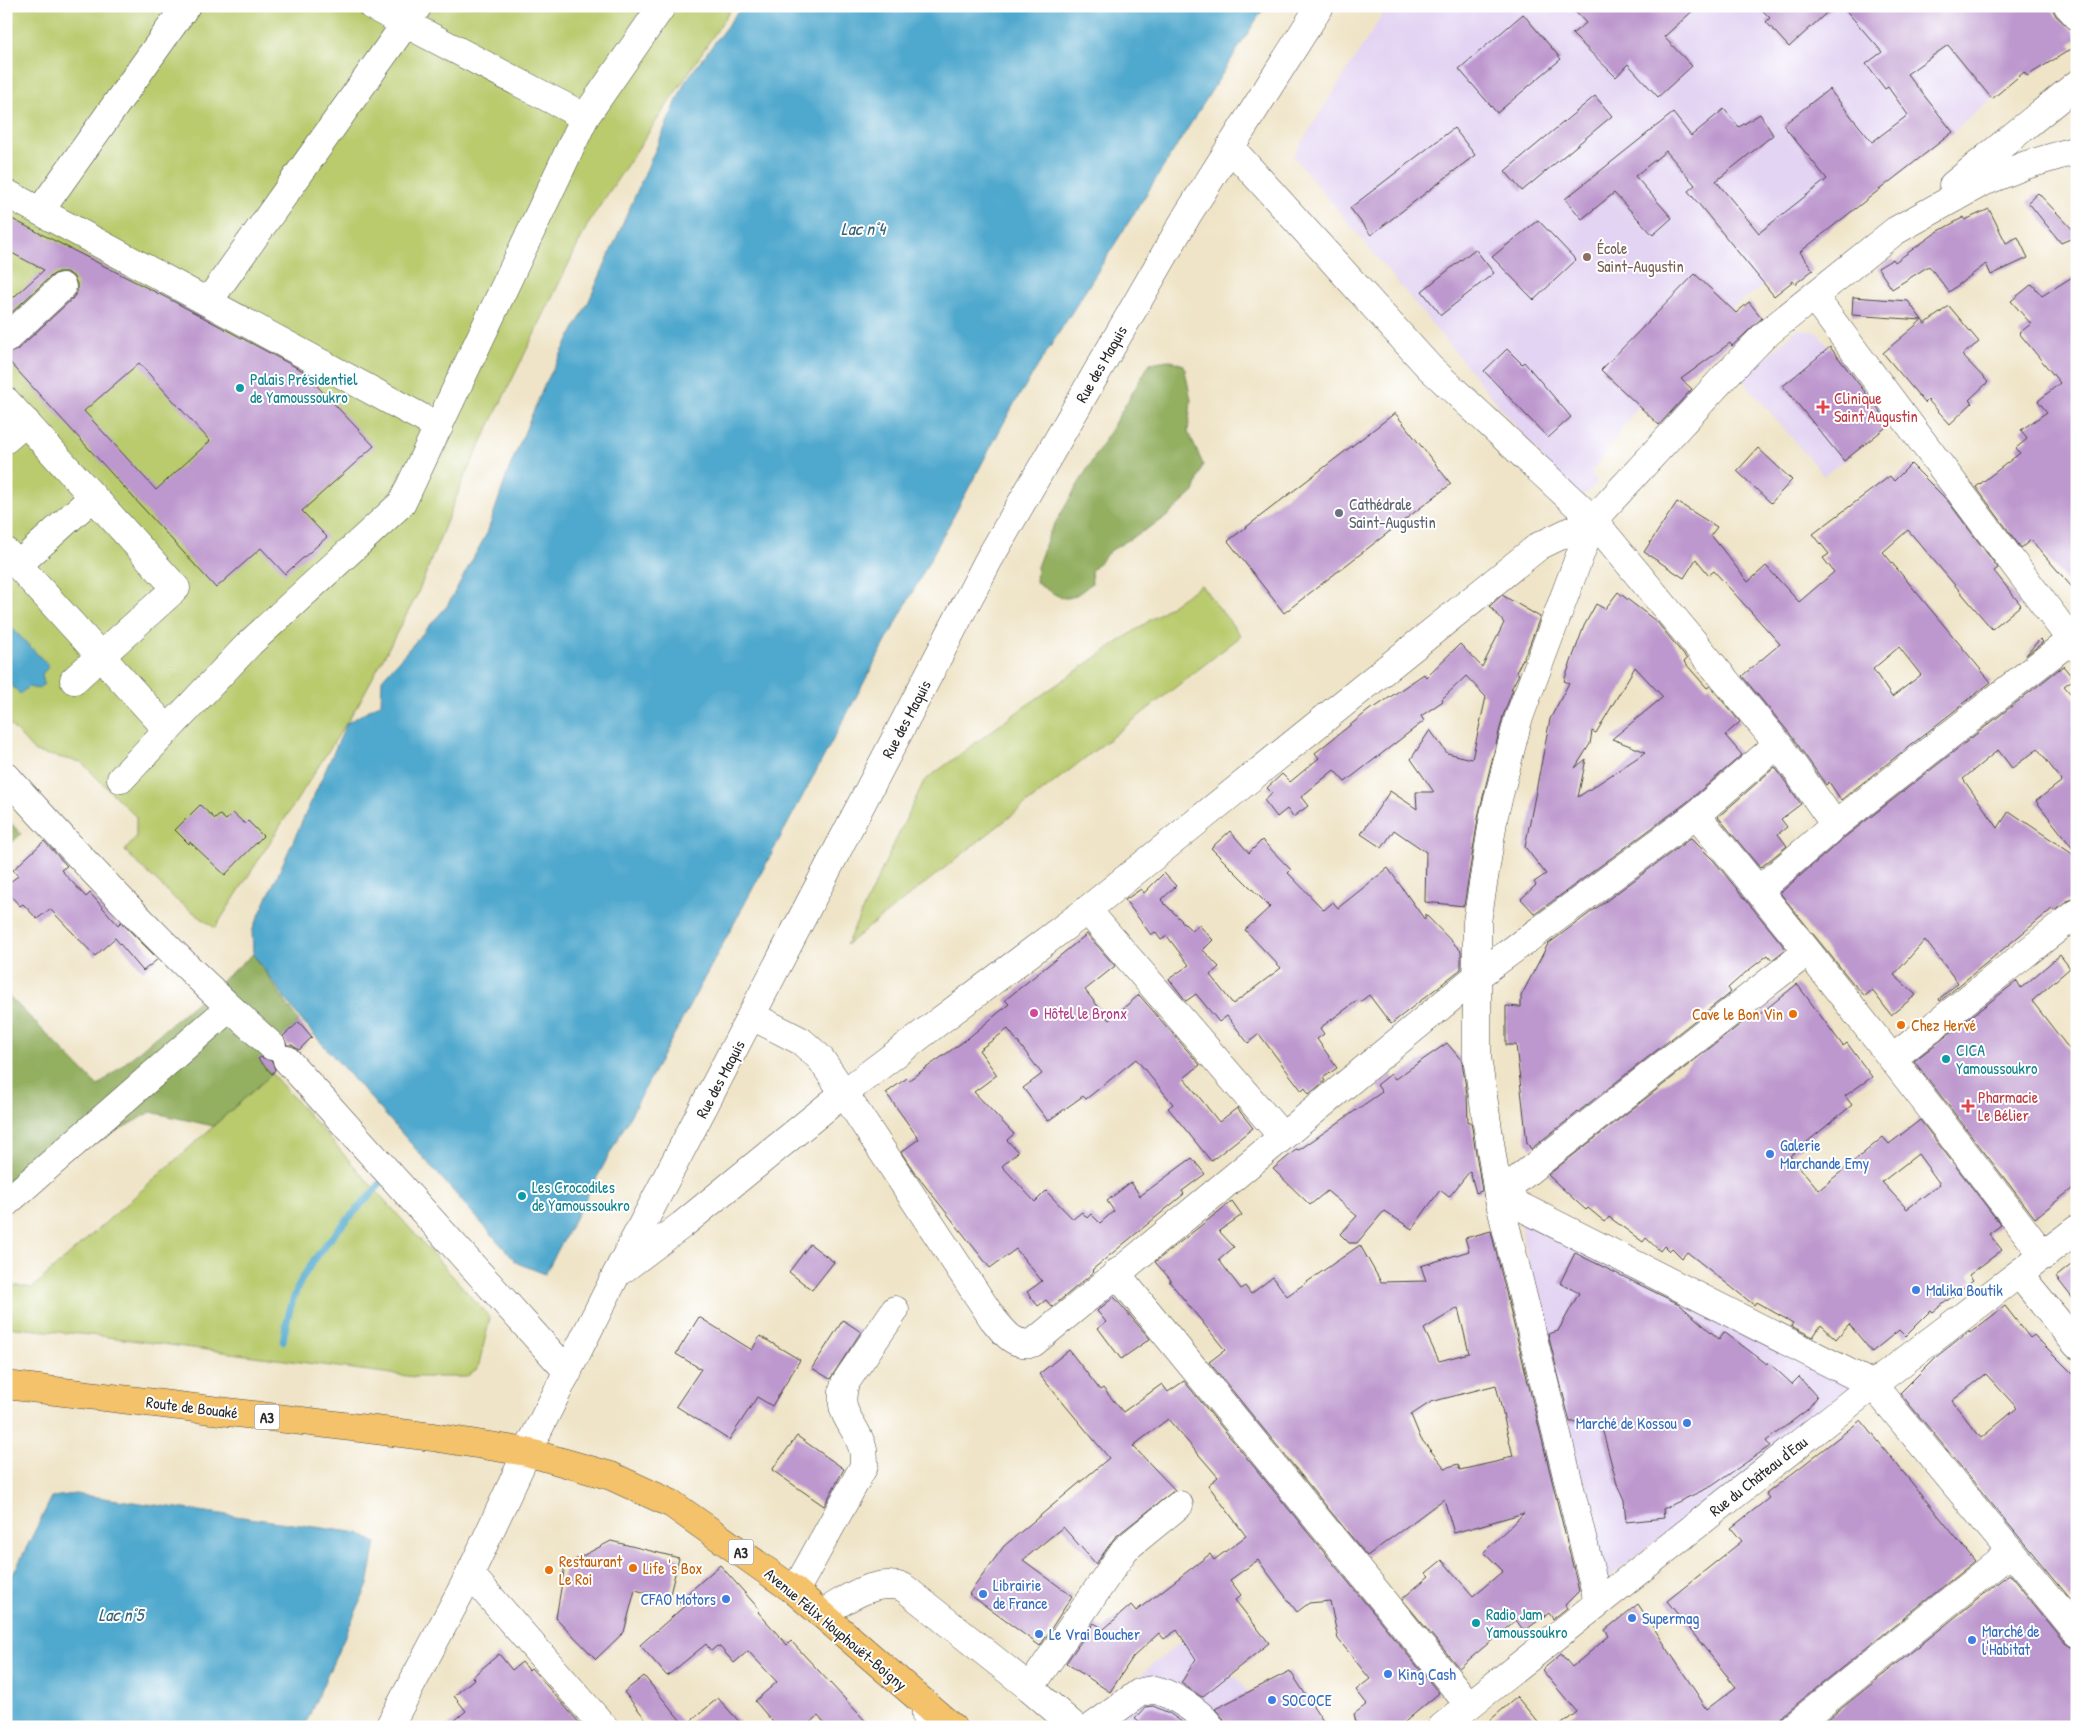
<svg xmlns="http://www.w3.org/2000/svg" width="2083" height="1733" font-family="'Patrick Hand',sans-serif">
<rect width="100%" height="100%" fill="#fff"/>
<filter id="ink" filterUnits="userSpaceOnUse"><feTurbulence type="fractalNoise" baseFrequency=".02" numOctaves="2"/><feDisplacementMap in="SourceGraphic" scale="10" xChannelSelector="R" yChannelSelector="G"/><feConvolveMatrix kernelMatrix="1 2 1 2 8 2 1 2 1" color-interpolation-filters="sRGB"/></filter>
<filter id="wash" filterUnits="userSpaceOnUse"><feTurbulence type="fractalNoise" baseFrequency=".0096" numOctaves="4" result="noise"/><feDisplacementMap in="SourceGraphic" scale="20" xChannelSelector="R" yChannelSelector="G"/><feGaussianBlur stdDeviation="1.12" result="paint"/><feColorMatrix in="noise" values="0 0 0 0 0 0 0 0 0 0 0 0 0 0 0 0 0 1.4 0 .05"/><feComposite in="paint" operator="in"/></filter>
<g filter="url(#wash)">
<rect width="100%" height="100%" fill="#efe4c7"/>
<!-- built -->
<g fill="#e3d4f3">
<path d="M1388,6H1957L2016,79L1953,132L1806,247L1787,267L1765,285L1728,310L1639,405L1591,473L1598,482L1578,501L1293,156Z"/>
<path d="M1798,329L1816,332L1892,422L1824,476L1742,379Z"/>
<path d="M1519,1218L1861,1384L1601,1583Z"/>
<path d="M1196,1630L1248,1692L1221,1708L1222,1727H1120L1099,1708Z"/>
</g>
<!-- green -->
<g fill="#bacb6e" stroke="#727b4c">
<path d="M6,6H733L589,222L464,478L417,595L359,703L215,928L175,899L125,851L136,837V817L81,762L35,752L6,720Z"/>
<path d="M1201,585L1241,636L846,945L924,781L1020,710Z"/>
<path d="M272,1074L490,1318L478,1368L466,1377H415L100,1336L6,1327V1284L32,1288Z"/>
</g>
<!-- forest -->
<g fill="#93af61" stroke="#5f6d46">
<path d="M1168,360L1184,365L1191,400L1188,432L1203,464L1194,492L1165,518L1110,551L1091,571L1092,583C1065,606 1065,600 1036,583L1037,567L1050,532L1150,363Z"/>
<path d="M6,818L21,834L6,848Z"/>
<path d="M253,954L299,1022L259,1059L272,1074L213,1126L151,1112L6,1192V993L98,1086Z"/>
</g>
<!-- water -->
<g fill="#50a8cd" stroke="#3e6a7c">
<path d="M742,6H1265L1014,404L545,1274L517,1263L301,1020L253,954L252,931L347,723L381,703L382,679L447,606L487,533L509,469L544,386L588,303L685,82Z"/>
<path d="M6,622L49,666L42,674L44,684L38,689L28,687L20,694L6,680Z"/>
<path d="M75,1494L359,1533L376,1543L368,1585L304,1727H6V1588L52,1497Z"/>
</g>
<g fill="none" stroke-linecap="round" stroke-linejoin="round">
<!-- stream -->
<path stroke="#50a8cd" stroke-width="7" d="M283,1341C286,1323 290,1306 297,1289C314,1251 353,1215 380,1184"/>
</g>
<g id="blocks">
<!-- building -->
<g fill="#bd98ce" fill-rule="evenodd">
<path d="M1570,6H1698L1664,37L1692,66L1658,97L1628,64L1616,77L1572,34L1586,23Z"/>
<path d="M1758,6H1834L1789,47L1766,22L1770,18Z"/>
<path d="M1842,6H2051L2056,16L2073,31L2077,39L2070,44L2073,48L2027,76L2024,72L1992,99L1948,45L1907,74L1953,132L1800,252L1813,270L1795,284L1793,281L1774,296L1688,191L1695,185L1666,151L1635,176L1672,218L1653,235L1614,193L1582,219L1565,199L1673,113L1691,136L1724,109L1739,127L1760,114L1773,135L1716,181L1759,233L1827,179L1783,125L1829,89L1872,142L1908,115L1888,87L1885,89L1866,64L1882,52Z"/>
<path d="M1523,14L1561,59L1497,113L1459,69Z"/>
<path d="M1595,96L1612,116L1522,191L1505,171Z"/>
<path d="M1454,128L1475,155L1371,235L1350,208Z"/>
<path d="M2038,193L2077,234V236L2061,243L2028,202Z"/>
<path d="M1989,209L2006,243L2018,237L2028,258L1991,275L1986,264L1949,292L1929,266L1892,289L1878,268L1893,259L1895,262L1937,232L1964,217L1965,220Z"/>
<path d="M6,216L169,299L303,371L374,446L302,511L327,537L285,574L261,548L216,588L6,358V354L17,350L73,298L77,292V284L73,276L66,272H58L51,276L10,314L6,311V304L44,270L6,250ZM139,363L210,441L156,490L84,411Z"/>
<path d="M1538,220L1576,260L1534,300L1492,257Z"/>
<path d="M1475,249L1494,273L1441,315L1422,291Z"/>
<path d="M1695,274L1736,313L1749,302L1762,318L1732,346L1730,343L1681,379L1692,389L1659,425L1601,370Z"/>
<path d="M2077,274V593L2031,540L2021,548L1976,487L2020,453L2016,448L2027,439L2021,430L2047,412L2038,401L2060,383L2019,333L2031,324L2011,301L2032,284L2042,296Z"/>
<path d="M1853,297L1908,301L1922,320L1852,315Z"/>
<path d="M1949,306L1979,342L1962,355L1988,382L1969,400L1972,403L1950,424L1928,400L1925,403L1883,353L1922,320L1925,324Z"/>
<path d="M1830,347L1890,424L1844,461L1783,386Z"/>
<path d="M1507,349L1522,364L1524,362L1571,417L1548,438L1484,371Z"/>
<path d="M1395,413L1451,484L1284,613L1228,541Z"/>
<path d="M1758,448L1792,480L1771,503L1737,471Z"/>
<path d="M1911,464L1947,500L1998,568L1994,571L2021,605L1992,629L1908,530L1883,552L1991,682L1841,800L1829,782L1826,785L1790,734L1742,676L1780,644L1714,571L1709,575L1696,559L1684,578L1644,552L1677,502L1717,527L1711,535L1748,582L1766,566L1799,602L1834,572L1823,558L1829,554L1813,534L1890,476L1894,481ZM1899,647L1921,675L1892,697L1873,669Z"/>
<path d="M1618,592L1657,622L1687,659L1684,662L1707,688L1710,686L1740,722L1725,735L1742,755L1686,803L1535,914L1521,899L1536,885L1534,882L1546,874L1525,847L1550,719L1569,683L1564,681L1584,626L1596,604L1605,609ZM1635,667L1663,697L1612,739L1646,752L1578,797L1586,759L1575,768L1590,744L1592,731L1596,733Z"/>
<path d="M1502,595L1540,617L1528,649L1516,672L1519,674L1511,689H1513L1503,716L1479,813L1464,906L1425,902L1426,852L1394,830L1382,848L1361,834L1390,791L1417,809L1416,792H1434L1411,759L1430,730L1447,753L1472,759L1486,697L1466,676L1442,699L1443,701L1421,716L1424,721L1345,782L1334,770L1301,797L1308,806L1293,817L1287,809L1277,817L1264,800L1272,793L1267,788L1282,774L1290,782L1319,758L1315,753L1373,707L1374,708L1424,674L1426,677L1460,644L1482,667L1504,623L1490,606Z"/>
<path d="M2040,639L2043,642L2025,656Z"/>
<path d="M2063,666L2074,679L2064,686L2077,701V854L2036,801L2062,781L2038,749L2012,768L1998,750L1963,779L1998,828L2009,811L2077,857V898L2067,901L2054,911L2052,909L1940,1001L1939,999L1958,983L1925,940L1894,975L1916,995L1891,1015L1872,990L1865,996L1852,982L1780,893L1845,837Z"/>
<path d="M1775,767L1801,804L1781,819L1787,827L1778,834L1787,846L1760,868L1718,817Z"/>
<path d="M200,805L215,819L220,815L226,820L233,813L245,824L248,821L263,836L225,875L190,842L189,844L175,830Z"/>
<path d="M1230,831L1249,853L1262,840L1291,870L1288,873L1324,910L1333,902L1338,908L1388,868L1425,920V914L1461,951V969L1391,1024L1369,995L1360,1002L1358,1000L1320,1028L1324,1034L1317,1039L1337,1068L1323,1078L1325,1081L1309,1094L1305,1088L1302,1091L1259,1034L1248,1043L1227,1016L1219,1022L1196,994L1186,1001L1169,979L1189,965L1167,936L1161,940L1155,932L1151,935L1125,900L1141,889L1144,893L1164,873L1176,886L1161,900L1192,931L1199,925L1213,940L1203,950L1219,967L1210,975L1233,1004L1281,968L1245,930L1270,907L1211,848Z"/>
<path d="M1691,838L1714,861L1786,949L1772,960L1768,955L1745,973L1728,988L1731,992L1531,1149L1527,1143L1516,1045H1506V1006L1521,1007V996L1548,944Z"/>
<path d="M44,841L67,866L61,870L86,897L90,893L118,925L121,922L158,959L143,971L115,938L95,956L50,909L37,919L23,904L20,906L6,891V885L18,876L13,870Z"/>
<path d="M1087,934L1115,966L1085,990L1109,1020L1139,995L1200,1065L1184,1078L1219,1122L1237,1108L1253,1128L1211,1161L1168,1108L1173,1104L1136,1059L1086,1099L1083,1096L1048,1121L1023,1088L1042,1074L1008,1029L979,1050L997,1075L974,1092L1014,1134L1007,1140L1018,1152L1002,1166L1035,1202L1046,1191L1073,1219L1082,1212L1087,1218L1091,1214L1100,1223L1114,1211L1107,1201L1131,1182L1140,1196L1192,1158L1205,1174L1182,1191L1184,1194L1092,1270L1094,1272L1052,1307L1046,1300L1038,1306L1027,1292L1042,1281L1016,1249L990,1268L915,1173L901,1152L919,1139L886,1093L907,1078L909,1080L967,1039L1009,1004L1005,1000Z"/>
<path d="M2060,955L2070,968L2032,1001L2077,1059V1185L2035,1218L1914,1061L2017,981L2021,988Z"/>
<path d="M1797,984L1843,1046L1847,1043L1872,1077L1845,1096L1852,1105L1790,1156L1819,1190L1883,1137L1889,1144L1920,1120L2001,1225L1989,1234L2002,1250L1969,1275L1973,1280L1933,1312L1931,1310L1905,1336L1899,1330L1872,1352L1849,1324L1836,1339L1821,1325L1813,1337L1791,1326L1793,1323L1756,1302L1754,1305L1687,1252L1682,1258L1672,1248L1669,1251L1664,1246L1660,1251L1646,1238L1643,1242L1609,1217L1605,1222L1588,1208L1586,1210L1577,1202L1548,1175L1752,1015L1755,1018ZM1918,1154L1940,1184L1907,1209L1882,1182Z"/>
<path d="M299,1022L312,1037L299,1050L292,1045H287L283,1036Z"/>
<path d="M1447,1043L1462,1061L1467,1095L1468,1122H1471L1482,1191L1476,1193L1470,1171L1449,1197L1440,1190L1412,1229L1384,1211L1357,1243H1349L1340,1234L1357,1216L1327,1191L1310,1205L1273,1169L1297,1149L1299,1150L1382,1092L1377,1085L1391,1074L1395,1079Z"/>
<path d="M261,1057L272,1061L275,1070L272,1074L258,1059Z"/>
<path d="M1232,1201L1242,1215L1219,1231L1234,1247L1219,1260L1241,1289L1245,1286L1251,1294L1273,1277L1287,1296L1360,1245L1381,1282L1426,1281L1421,1266L1469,1251L1465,1238L1491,1231L1579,1591L1565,1605L1567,1608L1553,1619L1549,1613L1524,1631L1516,1620L1459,1668L1402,1599L1429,1576L1426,1573L1442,1560L1473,1596L1503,1571L1484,1552L1524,1513L1454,1533L1444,1499L1367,1556L1209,1362L1225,1350L1169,1281L1171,1280L1155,1262ZM1458,1308L1469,1353L1439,1361L1424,1329ZM1496,1385L1513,1456L1504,1458V1460L1460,1470L1458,1464L1445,1468L1421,1439L1411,1415L1431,1402Z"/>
<path d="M810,1244L834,1262L812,1290L789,1272Z"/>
<path d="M1575,1253L1679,1304L1719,1339L1724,1332L1767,1364L1768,1362L1792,1384L1799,1377L1817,1397L1807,1410L1766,1441L1770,1446L1712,1486L1663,1509L1664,1518L1626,1522L1624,1500L1617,1484L1600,1421L1570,1422L1548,1334L1558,1331L1579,1293L1560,1283Z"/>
<path d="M2077,1260V1304L2056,1277Z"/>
<path d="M1114,1297L1150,1339L1121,1359L1098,1328L1106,1322L1097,1311Z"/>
<path d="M2005,1306L2030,1338L2034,1335L2077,1378V1607L1900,1393L1936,1357L1969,1331L1970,1333ZM1986,1374L2017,1408L1981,1438L1952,1401Z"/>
<path d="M699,1317L752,1350L760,1336L800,1360L772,1406L757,1397L729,1440L676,1406L701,1369L676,1354Z"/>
<path d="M843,1320L861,1332L830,1379L812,1368Z"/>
<path d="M1069,1350L1100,1390L1103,1388L1123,1412L1162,1384L1168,1392L1184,1381L1439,1693L1399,1727H1357L1354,1714L1367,1704L1356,1690L1370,1679L1338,1639L1330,1601L1309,1603L1297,1612L1258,1560L1230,1580L1241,1595L1235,1600L1269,1643L1202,1697L1181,1683L1196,1659L1177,1630L1164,1639L1159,1633L1133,1657L1110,1692L1066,1663L1094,1623L1104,1629L1131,1605L1136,1611L1210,1554L1214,1560L1246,1536L1208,1485L1218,1477L1168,1419L1133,1446L1175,1490L1115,1537L1096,1564L1063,1527L1023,1560L1072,1596L1040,1646L969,1594L1004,1546L1109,1458L1039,1374Z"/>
<path d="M1861,1420L1975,1561L1783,1715L1779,1721L1778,1727H1558L1577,1712L1542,1670L1561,1654L1572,1667L1609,1636L1605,1630L1638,1604L1707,1709L1736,1687L1667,1601L1742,1541L1731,1528L1769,1498L1766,1494Z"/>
<path d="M797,1436L844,1469L824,1506L772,1470Z"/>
<path d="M611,1541L679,1558L669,1598L635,1590L624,1632L596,1659L556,1618L565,1565Z"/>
<path d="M720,1565L760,1610L758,1612L787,1645L791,1641L871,1727H828L818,1716L806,1727H777L755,1701L777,1682L748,1651L734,1663L720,1647L717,1646L711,1651L706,1644L667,1676L640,1645L688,1603L679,1601Z"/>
<path d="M2009,1574L2065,1642L2071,1646L2077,1647V1727H1818Z"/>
<path d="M499,1654L512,1670L522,1662L529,1670L531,1668L583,1727H447L466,1711L454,1696L474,1679L472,1677Z"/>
<path d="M1290,1671L1327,1727H1226L1223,1718L1215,1709Z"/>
<path d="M644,1676L685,1726L718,1698L744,1727H652L624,1692Z"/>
<path d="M1517,1697L1542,1727H1482Z"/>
<path d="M1153,1706L1169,1713L1189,1727H1146L1135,1719L1146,1707Z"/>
</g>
</g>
</g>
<g filter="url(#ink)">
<use href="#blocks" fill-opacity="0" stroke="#484742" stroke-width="1"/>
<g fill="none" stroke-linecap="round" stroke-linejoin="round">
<!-- minor casing -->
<g stroke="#484742" stroke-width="29">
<g id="minor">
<path d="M372,6L585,117"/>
<path d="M2068,6L2077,16"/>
<path d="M1230,147L1429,367L1593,520L1778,744L1835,825"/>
<path d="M1953,185L2077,84"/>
<path d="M6,193L439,427"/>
<path d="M40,211L186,6"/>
<path d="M1814,297L2077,648"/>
<path d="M208,302L418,6"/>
<path d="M6,339L62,287"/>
<path d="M6,401L176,588L74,680"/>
<path d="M6,439L26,422"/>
<path d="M6,552L167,729"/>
<path d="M18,565L93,497"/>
<path d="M6,776C90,870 178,962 272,1046"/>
<path d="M121,779L250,643L402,503L585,117L662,6"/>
<path d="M1696,815C1816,958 1930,1107 2044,1256"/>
<path d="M1759,890L1835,825L2077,635"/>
<path d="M1087,910L1282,1136"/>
<path d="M1807,952L1498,1195L1873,1385L2077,1632"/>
<path d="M752,1016L801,1041L820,1058L844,1093L993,1319C1005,1333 1013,1346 1033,1343L1476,977L1696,815L1778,744"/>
<path d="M1893,1058L2077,913"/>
<path d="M287,1060L568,1372"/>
<path d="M6,1203L229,1008"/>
<path d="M622,1270L682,1225L844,1093L1087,910L1539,546L1593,520"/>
<path d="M1116,1273L1469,1705"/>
<path d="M2019,1274L2077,1345"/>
<path d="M470,1574L604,1727"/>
<path d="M795,1591L864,1466C864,1461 864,1455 863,1450C857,1423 835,1416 845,1383L895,1310"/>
<path d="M1598,1602L1498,1195L1477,1057V922L1494,815L1518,720L1593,520L1727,374L1765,335L1895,231L1981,183L2026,165L2077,150"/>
<path d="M821,1614C846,1600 873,1578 903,1587L1030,1688L1075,1727"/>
<path d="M1030,1688L1125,1549L1179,1505"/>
<path d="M925,1703L927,1727"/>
<path d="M389,1727L470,1574L527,1452L617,1273L988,561L1188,214L1320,6"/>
<path d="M1092,1727L1139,1693C1145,1691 1149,1690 1155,1690C1169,1692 1204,1714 1210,1727"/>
<path d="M1442,1727L1873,1385L2077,1229"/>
<path d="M1793,1727L2011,1552"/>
</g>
</g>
<!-- highway casing -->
<g stroke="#484742" stroke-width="29">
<path id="highway" d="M6,1385L433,1437L527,1452L611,1476L672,1504L795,1591L952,1727"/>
</g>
<!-- minor -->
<use href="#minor" stroke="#fff" stroke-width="28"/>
<!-- highway -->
<use href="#highway" stroke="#f3c26a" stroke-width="28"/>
</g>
</g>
<!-- markers -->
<circle fill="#8d6e63" stroke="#fff" stroke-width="2" cx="1587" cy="257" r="5"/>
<g fill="#0f9aa8" stroke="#fff" stroke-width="2">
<circle cx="240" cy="388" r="5"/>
<circle cx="1946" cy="1059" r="5"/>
<circle cx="522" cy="1196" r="5"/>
<circle cx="1476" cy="1623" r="5"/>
</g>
<g fill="#e0444e" stroke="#fff" stroke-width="2">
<path d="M1820.5 399.5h5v5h5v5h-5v5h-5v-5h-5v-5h5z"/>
<path d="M1965.5 1098.5h5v5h5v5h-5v5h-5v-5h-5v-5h5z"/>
</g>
<circle fill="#6b7280" stroke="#fff" stroke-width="2" cx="1339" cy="513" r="5"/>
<circle fill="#d1479c" stroke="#fff" stroke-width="2" cx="1034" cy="1013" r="5"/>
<g fill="#e8710a" stroke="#fff" stroke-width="2">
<circle cx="1793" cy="1014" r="5"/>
<circle cx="1901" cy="1025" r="5"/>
<circle cx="633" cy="1568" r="5"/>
<circle cx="549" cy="1570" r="5"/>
</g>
<g fill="#3f7fe0" stroke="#fff" stroke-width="2">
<circle cx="1770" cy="1154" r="5"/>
<circle cx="1916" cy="1290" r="5"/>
<circle cx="1687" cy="1423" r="5"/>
<circle cx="983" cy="1594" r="5"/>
<circle cx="726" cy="1599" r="5"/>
<circle cx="1632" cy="1618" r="5"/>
<circle cx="1039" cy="1634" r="5"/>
<circle cx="1972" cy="1640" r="5"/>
<circle cx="1388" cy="1674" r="5"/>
<circle cx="1272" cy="1700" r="5"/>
</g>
<g text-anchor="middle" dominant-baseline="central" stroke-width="4" stroke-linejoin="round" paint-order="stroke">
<!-- shield labels -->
<g fill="#fff" stroke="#6b6b6b" stroke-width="1">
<rect x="254.5" y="1404.5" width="25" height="25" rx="4"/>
<rect x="728.5" y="1539.5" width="25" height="25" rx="4"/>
</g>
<g font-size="15" font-weight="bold" fill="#2b2b2b">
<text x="267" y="1417">A3</text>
<text x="741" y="1552">A3</text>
</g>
<!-- education labels -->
<g font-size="16" fill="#785e54" stroke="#fff" text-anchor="start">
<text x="1597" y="248">École<tspan x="1597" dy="18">Saint-Augustin</tspan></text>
</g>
<!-- street labels -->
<g font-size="16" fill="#2b2b2b" stroke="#fff">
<text transform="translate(1101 364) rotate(-60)">Rue des Maquis</text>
<text transform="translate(906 719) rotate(-62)">Rue des Maquis</text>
<text transform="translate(720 1079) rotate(-62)">Rue des Maquis</text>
<text transform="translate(192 1407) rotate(7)">Route de Bouaké</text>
<text transform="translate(1758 1476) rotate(-38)">Rue du Château d'Eau</text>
<text transform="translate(836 1629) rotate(40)">Avenue Félix Houphouët-Boigny</text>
</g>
<!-- culture labels -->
<g font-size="16" fill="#0d838f" stroke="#fff" text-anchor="start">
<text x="250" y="379">Palais Présidentiel<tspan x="250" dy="18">de Yamoussoukro</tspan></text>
<text x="1956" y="1050">CICA<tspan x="1956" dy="18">Yamoussoukro</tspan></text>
<text x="532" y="1187">Les Crocodiles<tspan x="532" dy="18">de Yamoussoukro</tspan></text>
<text x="1486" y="1614">Radio Jam<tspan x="1486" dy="18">Yamoussoukro</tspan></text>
</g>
<!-- health labels -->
<g font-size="16" fill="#be3a42" stroke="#fff" text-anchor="start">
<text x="1834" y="398">Clinique<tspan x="1834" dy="18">Saint Augustin</tspan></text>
<text x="1978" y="1097">Pharmacie<tspan x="1978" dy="18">Le Bélier</tspan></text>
</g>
<!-- worship labels -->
<g font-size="16" fill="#5b616d" stroke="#fff" text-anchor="start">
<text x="1349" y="504">Cathédrale<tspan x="1349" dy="18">Saint-Augustin</tspan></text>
</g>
<!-- hotel labels -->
<g font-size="16" fill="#b23c85" stroke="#fff" text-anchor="start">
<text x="1044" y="1013">Hôtel le Bronx</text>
</g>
<!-- food labels -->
<g font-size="16" fill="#c56008" stroke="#fff" text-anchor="start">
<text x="1783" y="1014" text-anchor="end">Cave le Bon Vin</text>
<text x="1911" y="1025">Chez Hervé</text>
<text x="559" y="1561">Restaurant<tspan x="559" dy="18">Le Roi</tspan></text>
<text x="643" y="1568">Life 's Box</text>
</g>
<!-- shop labels -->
<g font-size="16" fill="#366cbe" stroke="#fff" text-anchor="start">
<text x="1780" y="1145">Galerie<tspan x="1780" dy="18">Marchande Emy</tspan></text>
<text x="1926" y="1290">Malika Boutik</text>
<text x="1677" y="1423" text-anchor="end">Marché de Kossou</text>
<text x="993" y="1585">Librairie<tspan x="993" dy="18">de France</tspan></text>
<text x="716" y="1599" text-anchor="end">CFAO Motors</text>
<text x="1642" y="1618">Supermag</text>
<text x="1982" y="1631">Marché de<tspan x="1982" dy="18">l'Habitat</tspan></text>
<text x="1049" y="1634">Le Vrai Boucher</text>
<text x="1398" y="1674">King Cash</text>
<text x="1282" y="1700">SOCOCE</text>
</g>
<!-- water labels -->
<g font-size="18" font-style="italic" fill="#3c6374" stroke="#fff">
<text x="863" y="228">Lac n°4</text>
<text x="121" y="1614">Lac n°5</text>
</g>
</g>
<!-- margin -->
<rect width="2083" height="1733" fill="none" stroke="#fff" stroke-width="25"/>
</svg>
